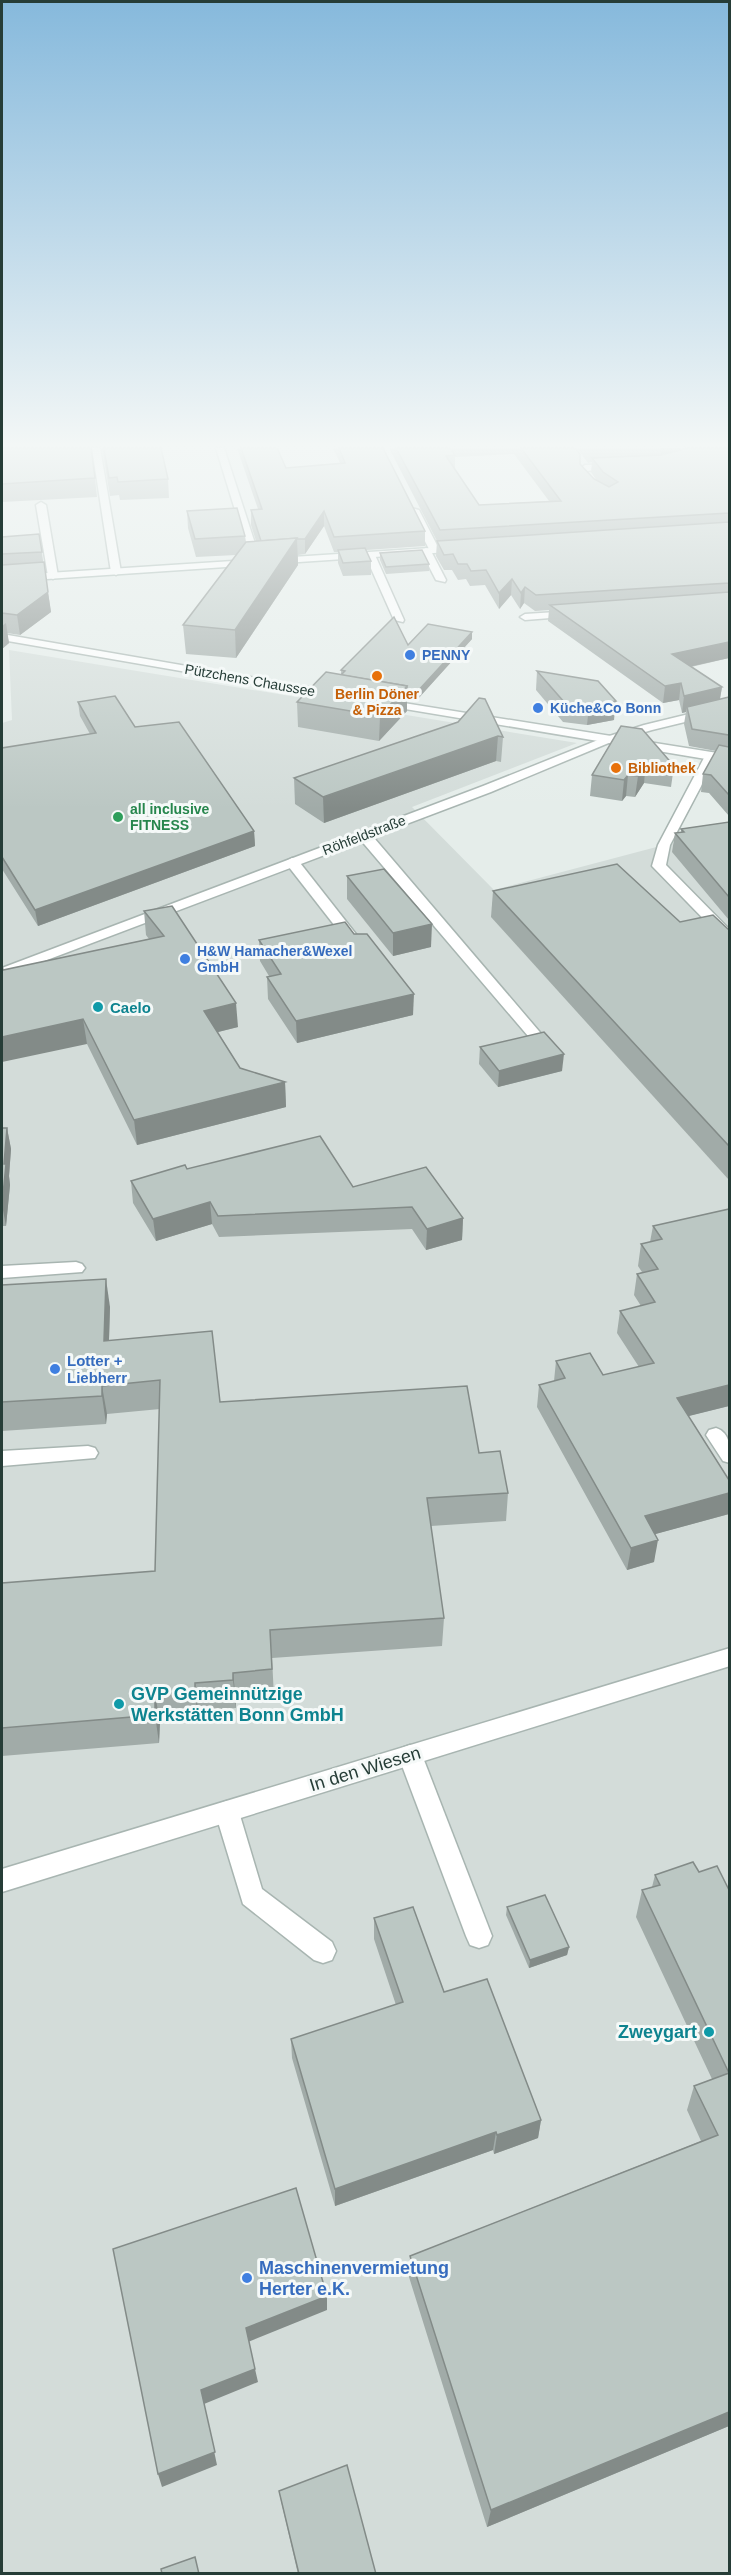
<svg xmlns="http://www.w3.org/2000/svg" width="731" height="2575" font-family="Helvetica,sans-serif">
<rect width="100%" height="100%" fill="#e5edea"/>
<!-- built -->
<path fill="#d3dcd9" d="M9,650L577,743L412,807L494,890L664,845L729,836V2573H2V723L12,720Z"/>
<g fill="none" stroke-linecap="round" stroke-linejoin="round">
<!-- service casing -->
<g stroke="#a8b5b1" stroke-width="3">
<g id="service">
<path d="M41,502L46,505L58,576L53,579L48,576L36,505Z"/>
<path d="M426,548L431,551L446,580L445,582L436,580L421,551Z"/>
<path d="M367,553L375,555L404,620L403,622L394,620L365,555Z"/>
<path d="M711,752L717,756L670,845L666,865L730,930V942L725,941L652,866L658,845L705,756Z"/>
<path d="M364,831L369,832L544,1037L547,1040L544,1043H534L359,838L358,835L359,832Z"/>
<path d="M292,858L297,859L359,938L361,941L359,944H349L285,862Z"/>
<path d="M76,1262L82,1264L85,1268L82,1272L2,1278V1266Z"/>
<path d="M716,1428C731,1433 730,1449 730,1463L723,1461L706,1435L709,1430Z"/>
<path d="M88,1446L95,1448L98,1453L95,1458L2,1466V1451Z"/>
<path d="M410,1745L418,1748L422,1755L492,1936L488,1945L479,1948L470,1945L466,1936L398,1755L402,1748Z"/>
<path d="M227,1801L235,1804L239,1812L262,1889L332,1942L336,1951L332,1960L323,1963L314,1960L243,1904L215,1812L219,1804Z"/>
</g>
</g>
<!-- minor casing -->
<g stroke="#a8b5b1" stroke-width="3">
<g id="minor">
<path d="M92,448H100L121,572L116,575L111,572Z"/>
<path d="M216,448H224L261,562L259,564L251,562Z"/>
<path d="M614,464L618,467L617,469L585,471L581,468L585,465Z"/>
<path d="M411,508L419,510L440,551L438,553L430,551L409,510Z"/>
<path d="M572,611L577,614L576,616L525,620L520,617L525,614Z"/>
<path d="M730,704V711L652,730L611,742L491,792L2,977V968L483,786L603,738L644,725Z"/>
<path d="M730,1648V1666L2,1892V1869Z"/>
</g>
</g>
<!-- tertiary casing -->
<g stroke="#a8b5b1" stroke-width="3">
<g id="tertiary">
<path d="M2,634L331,691L337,694L331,697L2,640Z"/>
<path d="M385,700L730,755V763L381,705L379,703Z"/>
</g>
</g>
<!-- secondary casing -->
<g stroke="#a2b4ae" stroke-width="3">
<path id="secondary" d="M461,546L464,547V551L2,582V576Z"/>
</g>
<!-- service -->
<use href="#service" fill="#fff" fill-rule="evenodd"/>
<!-- minor -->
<use href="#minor" fill="#fff" fill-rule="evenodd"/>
<!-- tertiary -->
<use href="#tertiary" fill="#fff" fill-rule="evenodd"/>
<!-- secondary -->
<use href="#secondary" fill="#fff" fill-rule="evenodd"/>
</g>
<!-- wall -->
<g fill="#a1aba8" fill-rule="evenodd">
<path d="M2,448L95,478L97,497L2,502Z"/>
<path d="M102,448H161L168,479L169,498L120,500L119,495L110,496Z"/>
<path d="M237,448H277L286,468L340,463L333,448H383L425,531V546L366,550L371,561V575L343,576L338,563V552H334L324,526L305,554L298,555V565L236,658L186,654L183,625L236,555L196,557L188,528L187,511L245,536L246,542L256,541L251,525V510L258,509Z"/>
<path d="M389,448H575L580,464L594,479L597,481L591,472L592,462L588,463L577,448H729V658L691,667L722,687L720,699L729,697V816L709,793L701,792L703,774L716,751L689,746L684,724L686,712L682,713L679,700L663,703L548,621L549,610L535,611L524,603L520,609L511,595L499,609L485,585L470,586L466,579L458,580L452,570H444L436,556L437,541ZM514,454L549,501L479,505L455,469V457Z"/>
<path d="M39,534L51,612L20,635L7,633L9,643L2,649V537Z"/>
<path d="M380,553L429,564V571L386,574L380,560Z"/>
<path d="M472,639L416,701L407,699V711L379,741L298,727L297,702L341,675V670L408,645Z"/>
<path d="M537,671L614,720L587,725L563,722L536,690Z"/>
<path d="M78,702L135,727L254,831L255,846L38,926L2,869V748L90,734L80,716Z"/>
<path d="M458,722L503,737L501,762L496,761L324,823L295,804L294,778Z"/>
<path d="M621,726L674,766L671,787L644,783L635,797L626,796L622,801L590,796L592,775Z"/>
<path d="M729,822V920L672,852L675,833L681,832V829Z"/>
<path d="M347,876L431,947L393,956L347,899Z"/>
<path d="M493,891L729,930V1180L491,917Z"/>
<path d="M144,911L238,1027L218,1032L240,1068L285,1082L286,1107L137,1145L87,1044L3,970L149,939L146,935Z"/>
<path d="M354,934L413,1015L297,1043L268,999L267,977L269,976L260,961L259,940Z"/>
<path d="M480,1047L562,1071L498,1087L479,1064Z"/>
<path d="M2,1128H7L11,1149L9,1176L10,1185L6,1226H2Z"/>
<path d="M187,1169L353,1187L463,1218L462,1240L426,1250L412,1229L219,1237L212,1224L156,1241L133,1203L131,1181Z"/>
<path d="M729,1209V1406L688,1416L729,1480V1514L655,1534L654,1562L627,1570L537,1407L539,1385L554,1381L556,1361L603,1375L639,1367L617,1333L620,1311L641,1306L634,1295L637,1274L642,1272L638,1266L641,1244L650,1242L653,1226Z"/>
<path d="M2,1285L110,1307L109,1340L220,1402L479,1453L508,1493L506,1521L431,1526L444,1618L442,1646L272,1658L274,1697L236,1700V1708L198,1711V1719L160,1722L159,1743L2,1756V1583L155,1571L160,1409L107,1414L106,1424L2,1431Z"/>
<path d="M699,1872L729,1890V2426L487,2527L409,2277L410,2256L701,2141L687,2110L694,2086L712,2079L636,1917L642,1890L652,1887L655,1875Z"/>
<path d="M507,1907L569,1947L567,1955L529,1968L506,1915Z"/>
<path d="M374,1918L444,1992L541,2120L538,2138L494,2154L493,2150L335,2206L292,2058L291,2039L396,2005L374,1939Z"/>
<path d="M279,2491L376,2574H298L281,2501Z"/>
</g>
<!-- shaded-wall -->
<g fill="#838b88">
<path d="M661,448H681V455L660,459Z"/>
<path d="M324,511V526L305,554V539Z"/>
<path d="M297,538L298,565L236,658L235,630Z"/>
<path d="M512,579L511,595L499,609V593Z"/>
<path d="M525,587L524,603L520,609L521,593Z"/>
<path d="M48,592L51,612L20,635L17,615Z"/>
<path d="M6,623L9,643L2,649V626Z"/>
<path d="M472,632V639L416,701V693Z"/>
<path d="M729,642V658L670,671L672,654Z"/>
<path d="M681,683L679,700L663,703L665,686Z"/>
<path d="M407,686V711L379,741L380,716Z"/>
<path d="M722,687L719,704L687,707L686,712L682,713L684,696Z"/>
<path d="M616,701L614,720L587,725L589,706Z"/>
<path d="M498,736L496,761L324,823L323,797Z"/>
<path d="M646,762L644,783L635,797L638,776Z"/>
<path d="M628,775L626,796L622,801L624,780Z"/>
<path d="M254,831L255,846L38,926L35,910Z"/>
<path d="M432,924L431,947L393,956V933Z"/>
<path d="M414,994L413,1015L297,1043L296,1021Z"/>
<path d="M236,1003L238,1027L206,1035L204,1011Z"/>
<path d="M83,1019L87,1044L2,1062V1037Z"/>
<path d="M564,1054L562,1071L498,1087L499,1071Z"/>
<path d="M285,1082L286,1107L137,1145L134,1120Z"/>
<path d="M7,1128L11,1149L9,1176L10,1185L6,1226L2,1205L4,1164Z"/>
<path d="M210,1202L212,1224L156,1241L153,1219Z"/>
<path d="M463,1218L462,1240L426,1250L427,1229Z"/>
<path d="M106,1279L110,1307L108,1369L104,1341Z"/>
<path d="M729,1385V1406L673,1420L677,1398Z"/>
<path d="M102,1386L107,1414L106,1424L102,1396Z"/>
<path d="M729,1493V1514L641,1538L645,1516Z"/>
<path d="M658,1540L654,1562L627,1570L631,1548Z"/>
<path d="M233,1673L236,1700V1708L233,1680Z"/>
<path d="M195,1683L198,1711V1719L195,1692Z"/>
<path d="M155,1694L160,1722L159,1743L155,1715Z"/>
<path d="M569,1947L567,1955L529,1968L530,1960Z"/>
<path d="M541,2120L538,2138L494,2154L497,2135Z"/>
<path d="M496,2132L493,2150L335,2206V2189Z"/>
<path d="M327,2296V2310L248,2342L246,2328Z"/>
<path d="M255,2369L258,2382L204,2404L217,2465L162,2487L158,2474L201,2390Z"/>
<path d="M729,2412V2426L487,2527L491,2510Z"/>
</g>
<!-- building -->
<g fill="#bbc7c3" stroke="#838b88" stroke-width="1.5">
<path d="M2,448H91L95,478L2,484Z"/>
<path d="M104,448H161L168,479L118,482L117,477L109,478Z"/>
<path d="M241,448H277L286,468L345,463L339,448H383L425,531L334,537L324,511L305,539H297V538L261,541L251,510L262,509Z"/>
<path d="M396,448H450L455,455L446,456L479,505L561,501L521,448H575L580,454V464L594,479L609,487L618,482L603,472L592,458L662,455L687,448H729V513L440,530Z"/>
<path d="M237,508L245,536L195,539L187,511Z"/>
<path d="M729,522V583L536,595L525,587L521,593L512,579L499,593L486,570L471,571L467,564H458L453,554L444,555L437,541Z"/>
<path d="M39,534L42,552L2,554V537Z"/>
<path d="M297,538L235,630L183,625L246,542Z"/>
<path d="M365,548L371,561L343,563L338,550Z"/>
<path d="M422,550L429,564L386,567L380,553Z"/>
<path d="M44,562L48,592L17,615L2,613V565Z"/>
<path d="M729,592V642L672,654L722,687L684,696L681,683L665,686L550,605Z"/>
<path d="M394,617L408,645L428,624L472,632L416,693L407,692V686L341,675L345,671L341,670Z"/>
<path d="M537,671L598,681L616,701L589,706L565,703Z"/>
<path d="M326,672L407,686L380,716L297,702Z"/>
<path d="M115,696L135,727L179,722L254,831L35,910L2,857V748L96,733L78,702Z"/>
<path d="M729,697V735L692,729L687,707Z"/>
<path d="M479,698L485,699L503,737L498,736L323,797L294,778L458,722Z"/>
<path d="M621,726L642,729L674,766L646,762L638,776L628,775L624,780L592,775Z"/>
<path d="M719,745L729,747V795L711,775L703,774Z"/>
<path d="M729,822V897L675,833L684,832L681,829Z"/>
<path d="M617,864L680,922L713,915L729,930V1146L493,891Z"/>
<path d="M384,869L432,924L393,933L347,876Z"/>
<path d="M172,906L236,1003L204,1011L240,1068L285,1082L134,1120L83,1019L2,1037V964L3,970L164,936L144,911Z"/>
<path d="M345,922L354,934H367L414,994L296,1021L267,977L281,974L259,940Z"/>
<path d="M544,1032L564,1054L499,1071L480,1047Z"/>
<path d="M2,1128H7L4,1164H6L2,1205Z"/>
<path d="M320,1136L353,1187L426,1167L463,1218L427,1229L412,1207L218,1216L210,1202L153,1219L131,1181L185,1165L187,1169Z"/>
<path d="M729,1209V1385L677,1398L729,1480V1493L645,1516L658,1540L631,1548L539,1385L565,1378L556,1361L590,1353L603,1375L654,1363L620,1311L655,1302L637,1274L658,1269L641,1244L662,1239L653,1226Z"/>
<path d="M106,1279L104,1341L212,1331L220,1402L467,1386L479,1453L500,1451L508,1493L427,1498L444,1618L270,1630L272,1669L233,1673V1680L195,1683V1692L155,1694V1715L2,1728V1583L155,1571L160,1380L102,1386V1396L2,1402V1285Z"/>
<path d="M693,1862L699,1872L717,1866L729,1890V2412L491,2510L410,2256L718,2135L694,2086L729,2073L642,1890L660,1885L655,1875Z"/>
<path d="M545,1895L569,1947L530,1960L507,1907Z"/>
<path d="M413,1907L444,1992L487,1979L541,2120L497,2135L496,2132L335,2189L291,2039L403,2002L374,1918Z"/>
<path d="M296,2188L327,2296L246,2328L255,2369L201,2390L215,2452L158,2474L113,2249Z"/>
<path d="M347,2465L376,2574H299L279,2491Z"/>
<path d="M195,2557L199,2574H162L161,2569Z"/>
</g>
<!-- sky -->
<linearGradient id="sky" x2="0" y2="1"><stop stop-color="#86b9dc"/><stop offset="0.55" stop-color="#f3f7f6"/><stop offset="1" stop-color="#f3f7f6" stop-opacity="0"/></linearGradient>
<rect width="731" height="809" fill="url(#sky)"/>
<!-- markers -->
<g fill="#3f7fe0" stroke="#f5f9f8" stroke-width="2">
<circle cx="410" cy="655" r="6"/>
<circle cx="538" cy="708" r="6"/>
<circle cx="185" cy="959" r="6"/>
<circle cx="55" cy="1369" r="6"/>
<circle cx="247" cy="2278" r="6"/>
</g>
<g fill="#e8710a" stroke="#f5f9f8" stroke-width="2">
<circle cx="377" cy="676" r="6"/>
<circle cx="616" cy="768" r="6"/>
</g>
<circle fill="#2e9e5b" stroke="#f5f9f8" stroke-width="2" cx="118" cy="817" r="6"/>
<g fill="#0f9aa8" stroke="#f5f9f8" stroke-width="2">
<circle cx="98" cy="1007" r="6"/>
<circle cx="119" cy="1704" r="6"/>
<circle cx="709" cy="2032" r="6"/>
</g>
<g text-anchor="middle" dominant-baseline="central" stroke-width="6" stroke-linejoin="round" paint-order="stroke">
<!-- far-shop labels -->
<g font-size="14" font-weight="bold" fill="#366cbe" stroke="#f5f9f8" text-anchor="start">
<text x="422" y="655">PENNY</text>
<text x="550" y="708">Küche&amp;Co Bonn</text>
<text x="197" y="951">H&amp;W Hamacher&amp;Wexel<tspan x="197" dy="16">GmbH</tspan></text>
</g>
<!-- far-street labels -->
<g font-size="14" fill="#263d37" stroke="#f5f9f8">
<text transform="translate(250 680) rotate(10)">Pützchens Chaussee</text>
<text transform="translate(364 835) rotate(-21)">Röhfeldstraße</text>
</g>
<!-- far-food labels -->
<g font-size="14" font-weight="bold" fill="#c56008" stroke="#f5f9f8">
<text x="377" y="694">Berlin Döner<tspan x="377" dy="16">&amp; Pizza</tspan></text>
<text x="628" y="768" text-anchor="start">Bibliothek</text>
</g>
<!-- far-leisure labels -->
<g font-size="14" font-weight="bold" fill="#27864d" stroke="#f5f9f8" text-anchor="start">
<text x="130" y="809">all inclusive<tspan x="130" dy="16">FITNESS</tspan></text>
</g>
<!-- culture labels -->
<g font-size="15" font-weight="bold" fill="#0d838f" stroke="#f5f9f8" text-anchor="start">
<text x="110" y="1007">Caelo</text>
</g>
<!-- shop labels -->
<g font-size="15" font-weight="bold" fill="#366cbe" stroke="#f5f9f8" text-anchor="start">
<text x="67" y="1360">Lotter +<tspan x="67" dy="17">Liebherr</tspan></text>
</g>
<!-- near-culture labels -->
<g font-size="18" font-weight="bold" fill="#0d838f" stroke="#f5f9f8" text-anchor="start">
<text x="131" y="1694">GVP Gemeinnützige<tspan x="131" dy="21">Werkstätten Bonn GmbH</tspan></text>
<text x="697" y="2032" text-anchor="end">Zweygart</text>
</g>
<!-- near-street labels -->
<g font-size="18" fill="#263d37" stroke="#f5f9f8">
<text transform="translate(365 1769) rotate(-17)">In den Wiesen</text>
</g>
<!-- near-shop labels -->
<g font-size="18" font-weight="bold" fill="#366cbe" stroke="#f5f9f8" text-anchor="start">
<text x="259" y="2268">Maschinenvermietung<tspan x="259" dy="21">Herter e.K.</tspan></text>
</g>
</g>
<!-- border -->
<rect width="731" height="2575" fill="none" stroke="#263d37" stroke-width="6"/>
</svg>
